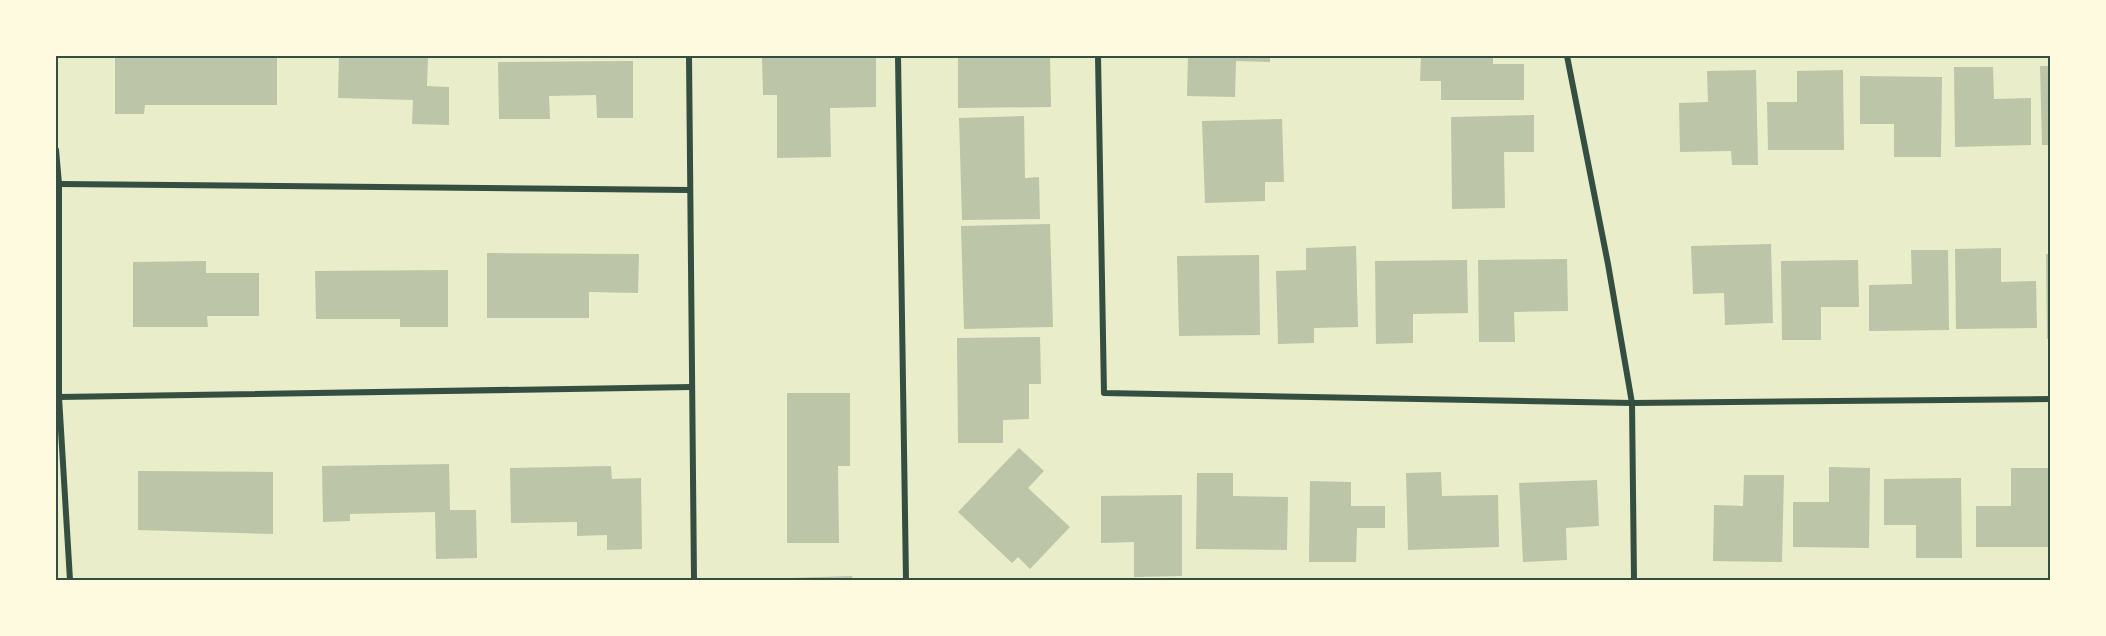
<svg xmlns="http://www.w3.org/2000/svg" width="2106" height="636" font-family="'PT Sans Narrow',sans-serif">
<rect width="100%" height="100%" fill="#e9edc9"/>
<!-- building -->
<g fill="#bcc5a7">
<path d="M115,56H277V105H145L144,114H115Z"/>
<path d="M339,56H428L427,86L449,87V125L412,124L413,100L338,98Z"/>
<path d="M762,56H876V107L830,108L831,157L777,158V95H763Z"/>
<path d="M958,56H1050L1051,107L958,108Z"/>
<path d="M1188,56H1270V62L1236,61L1235,97L1187,96Z"/>
<path d="M1421,56H1493V64H1524V100H1441V81H1420Z"/>
<path d="M633,61V118H597L596,95L549,96L550,119H499L498,62Z"/>
<path d="M2040,66H2050V145H2042Z"/>
<path d="M1954,67H1993L1994,99L2031,98V145L1955,147Z"/>
<path d="M1756,70L1758,165H1732L1731,151L1680,152L1679,103L1708,102L1707,71Z"/>
<path d="M1843,70L1844,150H1768L1767,102H1797V71Z"/>
<path d="M1860,76L1942,77L1941,157H1894V124H1860Z"/>
<path d="M1534,115V152H1504L1505,208L1452,209L1451,117Z"/>
<path d="M1024,116L1025,178L1039,177L1040,219L962,220L959,118Z"/>
<path d="M1282,119L1284,182H1265V201L1205,203L1202,121Z"/>
<path d="M1050,224L1053,327L964,329L961,226Z"/>
<path d="M1771,244L1773,323L1725,325L1724,293L1693,294L1691,246Z"/>
<path d="M1356,246L1358,327L1314,328V343L1278,344L1276,271L1306,270V248Z"/>
<path d="M2001,248V282L2036,281L2037,328L1956,329L1955,249Z"/>
<path d="M1911,250H1948L1949,330L1869,331V285L1912,284Z"/>
<path d="M487,253L639,254L638,293L589,292V318H487Z"/>
<path d="M2046,254H2050V339H2047Z"/>
<path d="M1259,255L1260,335L1179,336L1177,256Z"/>
<path d="M1567,259L1568,311L1514,312L1515,342H1479L1478,260Z"/>
<path d="M1467,260L1468,313L1413,314V343L1376,344L1375,261Z"/>
<path d="M1858,260L1859,307H1821V340H1782L1781,261Z"/>
<path d="M206,261V273H259V316H207L208,327H133V262Z"/>
<path d="M448,270V327H400V319H316L315,271Z"/>
<path d="M1040,337L1041,384H1029V419L1003,420V443H958L957,338Z"/>
<path d="M787,393H850V466H838L839,543H787Z"/>
<path d="M1019,448L1044,471L1028,488L1070,527L1030,569L1018,557L1012,563L958,512Z"/>
<path d="M449,464L450,510H476L477,558L436,559L435,512L350,514V521L323,522L322,466Z"/>
<path d="M611,466L612,479L641,478L642,549L607,550V535L577,536V522L511,523L510,468Z"/>
<path d="M1829,467L1870,468L1869,548L1793,547V502H1829Z"/>
<path d="M2011,468H2050V547H1976V506H2011Z"/>
<path d="M138,471L273,472V534L138,530Z"/>
<path d="M1441,472L1442,496L1498,495L1499,547L1408,550L1406,473Z"/>
<path d="M1197,473H1233V496L1288,497L1287,550L1196,549Z"/>
<path d="M1744,475H1784L1782,562L1713,561L1714,505L1743,506Z"/>
<path d="M1961,478L1962,558H1916V525H1884V479Z"/>
<path d="M1597,480L1599,526L1566,528L1567,560L1523,562L1519,483Z"/>
<path d="M1310,481L1351,482V506H1385V528H1357L1356,562H1309Z"/>
<path d="M1182,495V576L1134,577V542L1101,543V496Z"/>
<path d="M852,576L853,580H790L789,578Z"/>
</g>
<g fill="none" stroke-linecap="round" stroke-linejoin="round">
<!-- minor -->
<g stroke="#344e41" stroke-width="6">
<path d="M689,56L694,580"/>
<path d="M898,56L906,580"/>
<path d="M1098,56L1104,393L1632,403L2050,399"/>
<path d="M1567,56L1608,264L1632,403L1634,580"/>
<path d="M56,150L59,184V397L70,580"/>
<path d="M59,184L690,190"/>
<path d="M59,397L692,387"/>
</g>
</g>
<!-- border -->
<rect width="2106" height="636" fill="none" stroke="#fefae0" stroke-width="114"/>
<rect x="57" y="57" width="1992" height="522" fill="none" stroke="#344e41" stroke-width="2"/>
</svg>
